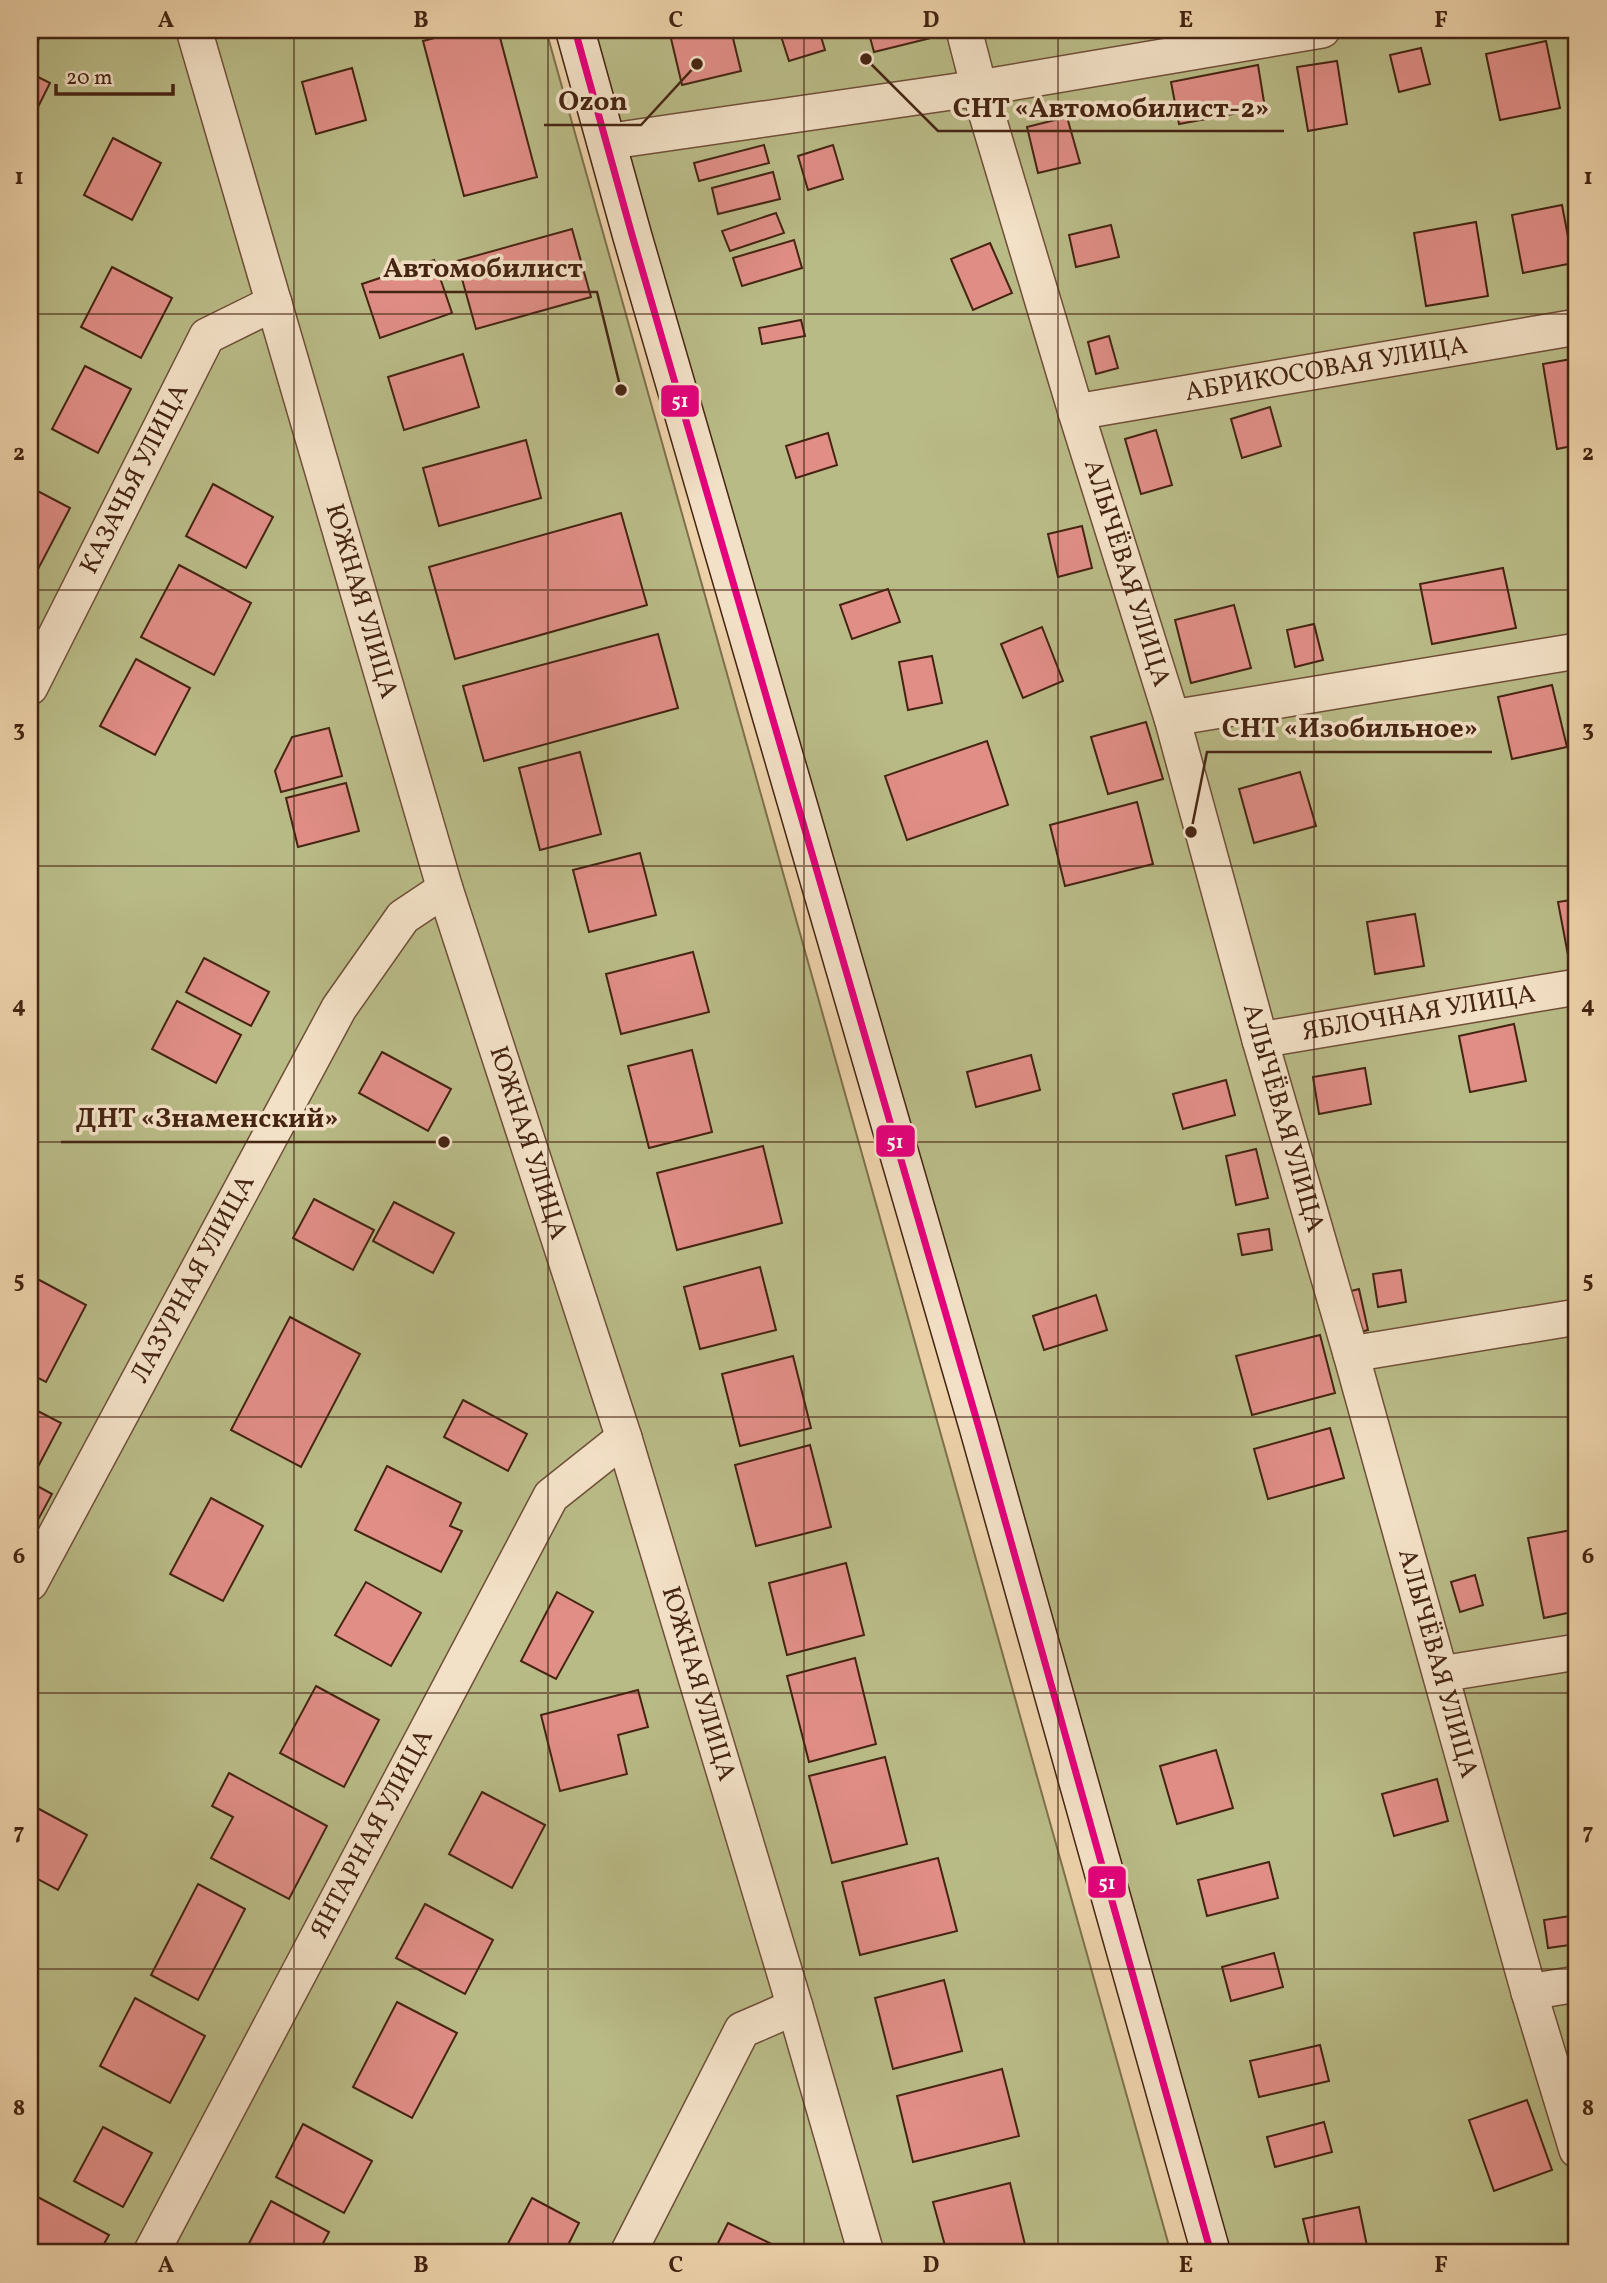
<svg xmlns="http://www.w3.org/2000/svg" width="1607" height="2283" font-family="Vollkorn,serif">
<rect width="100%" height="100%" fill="#ecd1a9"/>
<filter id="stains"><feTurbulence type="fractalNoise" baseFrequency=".00286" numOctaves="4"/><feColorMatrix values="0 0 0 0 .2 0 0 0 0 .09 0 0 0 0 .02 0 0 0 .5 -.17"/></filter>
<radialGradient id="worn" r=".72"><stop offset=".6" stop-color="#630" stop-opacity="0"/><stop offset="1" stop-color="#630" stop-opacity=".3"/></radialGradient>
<!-- green -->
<g fill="#b9bb87" stroke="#7f704c" stroke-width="2">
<path d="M30,30H546L1171,2253H30Z"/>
<path d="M575,30H1577V2253H1211Z"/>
</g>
<!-- building -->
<g fill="#e18e87" stroke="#452412" stroke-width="2">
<path d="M30,30H44L35,46L30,43Z"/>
<path d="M465,30H498L537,177L464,196L423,41Z"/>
<path d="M669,30H731L741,71L682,85Z"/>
<path d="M779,30H819L825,50L789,61Z"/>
<path d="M868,30H950L951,33L874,52Z"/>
<path d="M1546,41L1560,108L1500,120L1486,54Z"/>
<path d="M1421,48L1430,84L1399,92L1390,55Z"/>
<path d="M1337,61L1347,124L1308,131L1297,67Z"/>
<path d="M1258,65L1265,108L1179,124L1171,82Z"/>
<path d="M352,68L366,120L316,134L302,82Z"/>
<path d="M30,73L50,83L30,123Z"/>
<path d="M1067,117L1080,163L1038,173L1027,127Z"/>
<path d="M113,138L161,163L132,220L84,195Z"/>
<path d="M764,145L769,163L699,181L694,163Z"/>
<path d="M833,145L843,179L808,190L798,156Z"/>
<path d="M773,172L780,199L718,214L712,188Z"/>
<path d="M1562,205L1573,263L1523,273L1512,215Z"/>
<path d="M776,213L784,233L730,251L722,231Z"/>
<path d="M1476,222L1488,296L1426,306L1414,233Z"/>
<path d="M1111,225L1119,257L1076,267L1069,235Z"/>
<path d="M572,229L591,297L476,329L457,261Z"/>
<path d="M794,240L802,268L742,286L733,258Z"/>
<path d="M990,243L1012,293L973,310L951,259Z"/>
<path d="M434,260L452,313L380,338L362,284Z"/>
<path d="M112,267L172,298L141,358L81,327Z"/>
<path d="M801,320L805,336L762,344L759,328Z"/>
<path d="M1109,336L1118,368L1096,374L1088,342Z"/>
<path d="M463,354L479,407L404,430L388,377Z"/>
<path d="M1577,358V445L1557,449L1543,364Z"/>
<path d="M85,366L131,389L98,453L52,429Z"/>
<path d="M1270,407L1281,446L1242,458L1231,419Z"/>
<path d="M1156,430L1172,485L1141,494L1125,439Z"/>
<path d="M828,433L837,465L796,478L786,446Z"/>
<path d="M526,440L541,498L439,526L423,468Z"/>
<path d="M213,484L273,517L246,568L186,536Z"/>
<path d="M30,487L70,508L36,573L30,570Z"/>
<path d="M621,513L647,605L455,659L429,567Z"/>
<path d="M1082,526L1092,568L1058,577L1048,534Z"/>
<path d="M179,565L251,603L214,675L141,637Z"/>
<path d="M1503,568L1516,628L1432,644L1420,584Z"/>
<path d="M888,589L900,622L852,639L840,605Z"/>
<path d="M1234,605L1251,668L1191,683L1175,620Z"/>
<path d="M1314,624L1323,660L1295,667L1287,630Z"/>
<path d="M1042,627L1063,681L1023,698L1001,644Z"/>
<path d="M658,634L678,708L484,761L463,686Z"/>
<path d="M932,656L942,703L908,710L899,662Z"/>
<path d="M136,659L190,688L155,755L100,726Z"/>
<path d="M1552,685L1567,747L1512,759L1498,697Z"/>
<path d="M1146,722L1163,779L1108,794L1091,737Z"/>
<path d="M329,728L342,776L281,792L275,771L292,737Z"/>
<path d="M987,741L1008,805L907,840L885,776Z"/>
<path d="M580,752L601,834L540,850L519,768Z"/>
<path d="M1300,772L1316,826L1254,843L1239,789Z"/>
<path d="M346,783L359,831L298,847L286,798Z"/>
<path d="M1137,802L1153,864L1065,886L1050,825Z"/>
<path d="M640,853L656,915L589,932L573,870Z"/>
<path d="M1577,899V953L1568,955L1558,902Z"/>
<path d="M1415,914L1424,966L1375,974L1367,922Z"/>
<path d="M693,952L709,1012L621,1034L606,974Z"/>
<path d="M204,958L269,992L251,1026L186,992Z"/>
<path d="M177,1001L241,1035L216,1083L152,1049Z"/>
<path d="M1514,1024L1526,1081L1470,1092L1459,1036Z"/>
<path d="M692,1050L712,1132L649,1148L628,1066Z"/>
<path d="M382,1052L451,1089L428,1131L359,1093Z"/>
<path d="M1031,1055L1040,1090L976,1107L967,1072Z"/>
<path d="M1365,1068L1371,1104L1319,1114L1313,1077Z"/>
<path d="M1226,1080L1235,1115L1183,1129L1173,1094Z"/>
<path d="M763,1146L782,1223L677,1250L657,1173Z"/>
<path d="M1256,1149L1268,1198L1236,1205L1226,1156Z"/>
<path d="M314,1199L374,1230L353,1270L293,1238Z"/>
<path d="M394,1202L454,1233L433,1273L373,1241Z"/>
<path d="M1269,1229L1272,1250L1242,1255L1238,1234Z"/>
<path d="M760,1267L776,1330L700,1349L684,1287Z"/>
<path d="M1401,1270L1406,1302L1378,1307L1373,1274Z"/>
<path d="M30,1275L86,1305L46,1382L30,1374Z"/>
<path d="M1359,1289L1368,1330L1356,1333L1347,1292Z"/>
<path d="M1096,1295L1107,1330L1044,1350L1033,1316Z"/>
<path d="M290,1317L360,1354L301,1467L231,1430Z"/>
<path d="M1320,1335L1335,1393L1252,1415L1236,1356Z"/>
<path d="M793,1356L811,1428L740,1446L722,1374Z"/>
<path d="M463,1400L527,1434L508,1471L444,1437Z"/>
<path d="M30,1407L61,1423L30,1482Z"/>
<path d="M1330,1428L1344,1478L1268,1499L1254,1449Z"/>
<path d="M810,1445L831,1527L756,1546L735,1465Z"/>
<path d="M387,1466L461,1503L450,1526L462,1531L441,1572L355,1530Z"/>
<path d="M30,1482L52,1494L39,1518L30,1513Z"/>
<path d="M211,1498L263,1526L223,1601L170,1574Z"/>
<path d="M1577,1529V1611L1544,1618L1528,1538Z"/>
<path d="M846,1563L864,1635L787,1655L769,1583Z"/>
<path d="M1475,1575L1483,1605L1460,1612L1451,1582Z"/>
<path d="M366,1582L421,1613L391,1666L335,1635Z"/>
<path d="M557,1592L593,1612L556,1679L521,1661Z"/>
<path d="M855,1658L876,1744L809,1762L787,1676Z"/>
<path d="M316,1686L379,1720L344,1787L280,1753Z"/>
<path d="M638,1690L648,1727L618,1735L627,1774L560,1791L541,1715Z"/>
<path d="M1216,1750L1233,1808L1177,1824L1160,1766Z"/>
<path d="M885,1757L907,1844L832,1863L809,1776Z"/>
<path d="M229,1773L327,1826L289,1899L211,1858L233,1817L212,1806Z"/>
<path d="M1437,1779L1448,1821L1394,1836L1382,1794Z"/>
<path d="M482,1792L545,1825L512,1888L449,1854Z"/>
<path d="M30,1804L87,1835L58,1890L30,1875Z"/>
<path d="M938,1858L957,1931L860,1955L842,1882Z"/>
<path d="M1269,1862L1278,1898L1207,1916L1198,1880Z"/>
<path d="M198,1884L245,1909L198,2000L151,1975Z"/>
<path d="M425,1904L493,1940L465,1994L396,1958Z"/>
<path d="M1577,1915V1944L1548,1948L1544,1920Z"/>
<path d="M1274,1953L1283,1987L1231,2001L1222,1967Z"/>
<path d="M944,1980L962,2051L893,2069L875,1998Z"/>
<path d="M135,1998L205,2036L170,2103L100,2066Z"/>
<path d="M397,2002L457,2033L412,2118L353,2087Z"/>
<path d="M1320,2045L1329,2081L1259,2097L1250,2061Z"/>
<path d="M1002,2069L1019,2136L913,2162L897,2096Z"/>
<path d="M1527,2100L1552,2170L1494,2191L1469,2120Z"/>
<path d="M1324,2122L1332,2152L1275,2167L1267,2137Z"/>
<path d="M303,2124L372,2161L344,2213L276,2177Z"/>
<path d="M103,2127L152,2153L123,2207L74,2181Z"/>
<path d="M1010,2183L1027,2253H947L933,2202Z"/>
<path d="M34,2195L109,2235L99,2253H30V2203Z"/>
<path d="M532,2198L579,2223L564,2253H503Z"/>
<path d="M271,2201L329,2232L318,2253H244Z"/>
<path d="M1359,2207L1367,2246L1332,2253H1311L1303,2219Z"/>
<path d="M728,2223L790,2253H713Z"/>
<path d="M1553,2245L1555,2253H1517Z"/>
</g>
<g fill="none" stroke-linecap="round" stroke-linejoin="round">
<!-- street casing -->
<g stroke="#6f4f38" stroke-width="38">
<g id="street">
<path id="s1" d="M194,30L445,889L624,1438L795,2007L866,2253"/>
<path id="s2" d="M964,30L979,88L1076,412L1172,718L1260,1040L1351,1354L1529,1992L1577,2150"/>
<path d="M605,142L979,88L1322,30"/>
<path id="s3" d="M1076,412L1577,327"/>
<path id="s4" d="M30,687L207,336L274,303"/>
<path d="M1172,718L1577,651"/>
<path id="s5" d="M1260,1040L1577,987"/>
<path d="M1351,1354L1577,1317"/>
<path id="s6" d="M30,1583L339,1008L403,917L445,889"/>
<path d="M1441,1674L1577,1652"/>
<path d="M1529,1992L1577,1984"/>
<path id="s7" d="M151,2253L551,1496L624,1438"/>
<path d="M628,2253L742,2030L795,2007"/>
</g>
</g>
<!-- secondary casing -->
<g stroke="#452412" stroke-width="41">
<path id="secondary" d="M575,30L632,235L979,1428L1211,2253"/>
</g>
<!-- street -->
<use href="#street" stroke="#f3e1c7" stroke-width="35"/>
<!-- secondary -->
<use href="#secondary" stroke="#f3e1c7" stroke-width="38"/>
<!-- bus-1 casing -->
<g stroke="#f3e1c7" stroke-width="12">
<path id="bus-1" d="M575,30L632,235L979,1428L1211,2253"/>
</g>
<!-- bus-1 -->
<use href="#bus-1" stroke="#e5007d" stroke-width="7"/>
</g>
<!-- grid -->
<path fill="none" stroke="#452412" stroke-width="2" stroke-opacity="0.55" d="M294,30V2253M548,30V2253M804,30V2253M1058,30V2253M1314,30V2253M30,314H1577M30,590H1577M30,866H1577M30,1142H1577M30,1417H1577M30,1693H1577M30,1969H1577"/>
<g text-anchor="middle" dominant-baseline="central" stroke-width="7" stroke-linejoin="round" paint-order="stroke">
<!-- street labels -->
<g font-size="26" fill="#452412" stroke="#f3e1c7">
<text stroke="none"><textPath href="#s3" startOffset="254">АБРИКОСОВАЯ УЛИЦА</textPath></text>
<text stroke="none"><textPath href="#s4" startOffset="233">КАЗАЧЬЯ УЛИЦА</textPath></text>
<text stroke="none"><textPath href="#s2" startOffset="567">АЛЫЧЁВАЯ УЛИЦА</textPath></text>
<text stroke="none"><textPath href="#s1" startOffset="595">ЮЖНАЯ УЛИЦА</textPath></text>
<text stroke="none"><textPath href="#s5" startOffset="161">ЯБЛОЧНАЯ УЛИЦА</textPath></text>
<text stroke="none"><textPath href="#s2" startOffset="1134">АЛЫЧЁВАЯ УЛИЦА</textPath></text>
<text stroke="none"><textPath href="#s1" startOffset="1162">ЮЖНАЯ УЛИЦА</textPath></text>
<text stroke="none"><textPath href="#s6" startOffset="345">ЛАЗУРНАЯ УЛИЦА</textPath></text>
<text stroke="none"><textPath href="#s2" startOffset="1701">АЛЫЧЁВАЯ УЛИЦА</textPath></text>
<text stroke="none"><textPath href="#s1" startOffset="1729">ЮЖНАЯ УЛИЦА</textPath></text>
<text stroke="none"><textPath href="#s7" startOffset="474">ЯНТАРНАЯ УЛИЦА</textPath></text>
</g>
</g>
<!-- callouts -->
<path fill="none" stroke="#452412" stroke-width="2.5" d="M697 64L641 125H544M866 59L938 131H1284M621 390L597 292H369M1191 832L1207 752H1492M444 1142L353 1142H61"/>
<g fill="#452412" stroke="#f3e1c7" stroke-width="2.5">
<circle cx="697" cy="64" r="7"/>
<circle cx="866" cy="59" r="7"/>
<circle cx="621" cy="390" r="7"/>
<circle cx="1191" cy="832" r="7"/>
<circle cx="444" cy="1142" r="7"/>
</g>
<g font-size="28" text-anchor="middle" font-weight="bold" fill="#452412" stroke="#f3e1c7" stroke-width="7" stroke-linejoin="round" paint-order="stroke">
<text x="593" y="110">Ozon</text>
<text x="1111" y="117">СНТ «Автомобилист-2»</text>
<text x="483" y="277">Автомобилист</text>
<text x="1350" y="737">СНТ «Изобильное»</text>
<text x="207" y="1127">ДНТ «Знаменский»</text>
</g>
<g stroke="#f3e1c7" stroke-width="2.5">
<rect x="660" y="384" width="40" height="34" rx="7" fill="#e5007d"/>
<rect x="875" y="1124" width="41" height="34" rx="7" fill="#e5007d"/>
<rect x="1087" y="1865" width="40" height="34" rx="7" fill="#e5007d"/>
</g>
<g font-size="19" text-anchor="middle" font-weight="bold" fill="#fff">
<text x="680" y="407">51</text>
<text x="895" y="1148">51</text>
<text x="1107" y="1889">51</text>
</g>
<!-- margin -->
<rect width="1607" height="2283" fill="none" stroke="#ecd1a9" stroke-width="77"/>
<!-- scale -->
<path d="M56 84v10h117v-10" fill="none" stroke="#452412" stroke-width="3.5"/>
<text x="66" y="84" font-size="21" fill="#452412" stroke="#f3e1c7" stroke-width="5" paint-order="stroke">20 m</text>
<rect x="38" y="38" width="1530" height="2206" fill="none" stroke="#452412" stroke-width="2.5"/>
<g font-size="23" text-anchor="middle" font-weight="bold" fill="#452412">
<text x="166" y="27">A</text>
<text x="421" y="27">B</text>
<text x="676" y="27">C</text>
<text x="931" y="27">D</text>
<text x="1186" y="27">E</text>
<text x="1441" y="27">F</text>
<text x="19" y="184">1</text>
<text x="1588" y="184">1</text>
<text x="19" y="460">2</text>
<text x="1588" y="460">2</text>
<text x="19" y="736">3</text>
<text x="1588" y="736">3</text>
<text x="19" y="1012">4</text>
<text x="1588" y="1012">4</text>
<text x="19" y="1287">5</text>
<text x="1588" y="1287">5</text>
<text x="19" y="1563">6</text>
<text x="1588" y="1563">6</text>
<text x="19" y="1839">7</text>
<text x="1588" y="1839">7</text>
<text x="19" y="2115">8</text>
<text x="1588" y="2115">8</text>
<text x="166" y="2272">A</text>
<text x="421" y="2272">B</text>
<text x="676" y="2272">C</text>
<text x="931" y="2272">D</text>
<text x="1186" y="2272">E</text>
<text x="1441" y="2272">F</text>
</g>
<rect width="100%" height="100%" filter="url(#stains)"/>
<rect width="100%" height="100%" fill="url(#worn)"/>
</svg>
